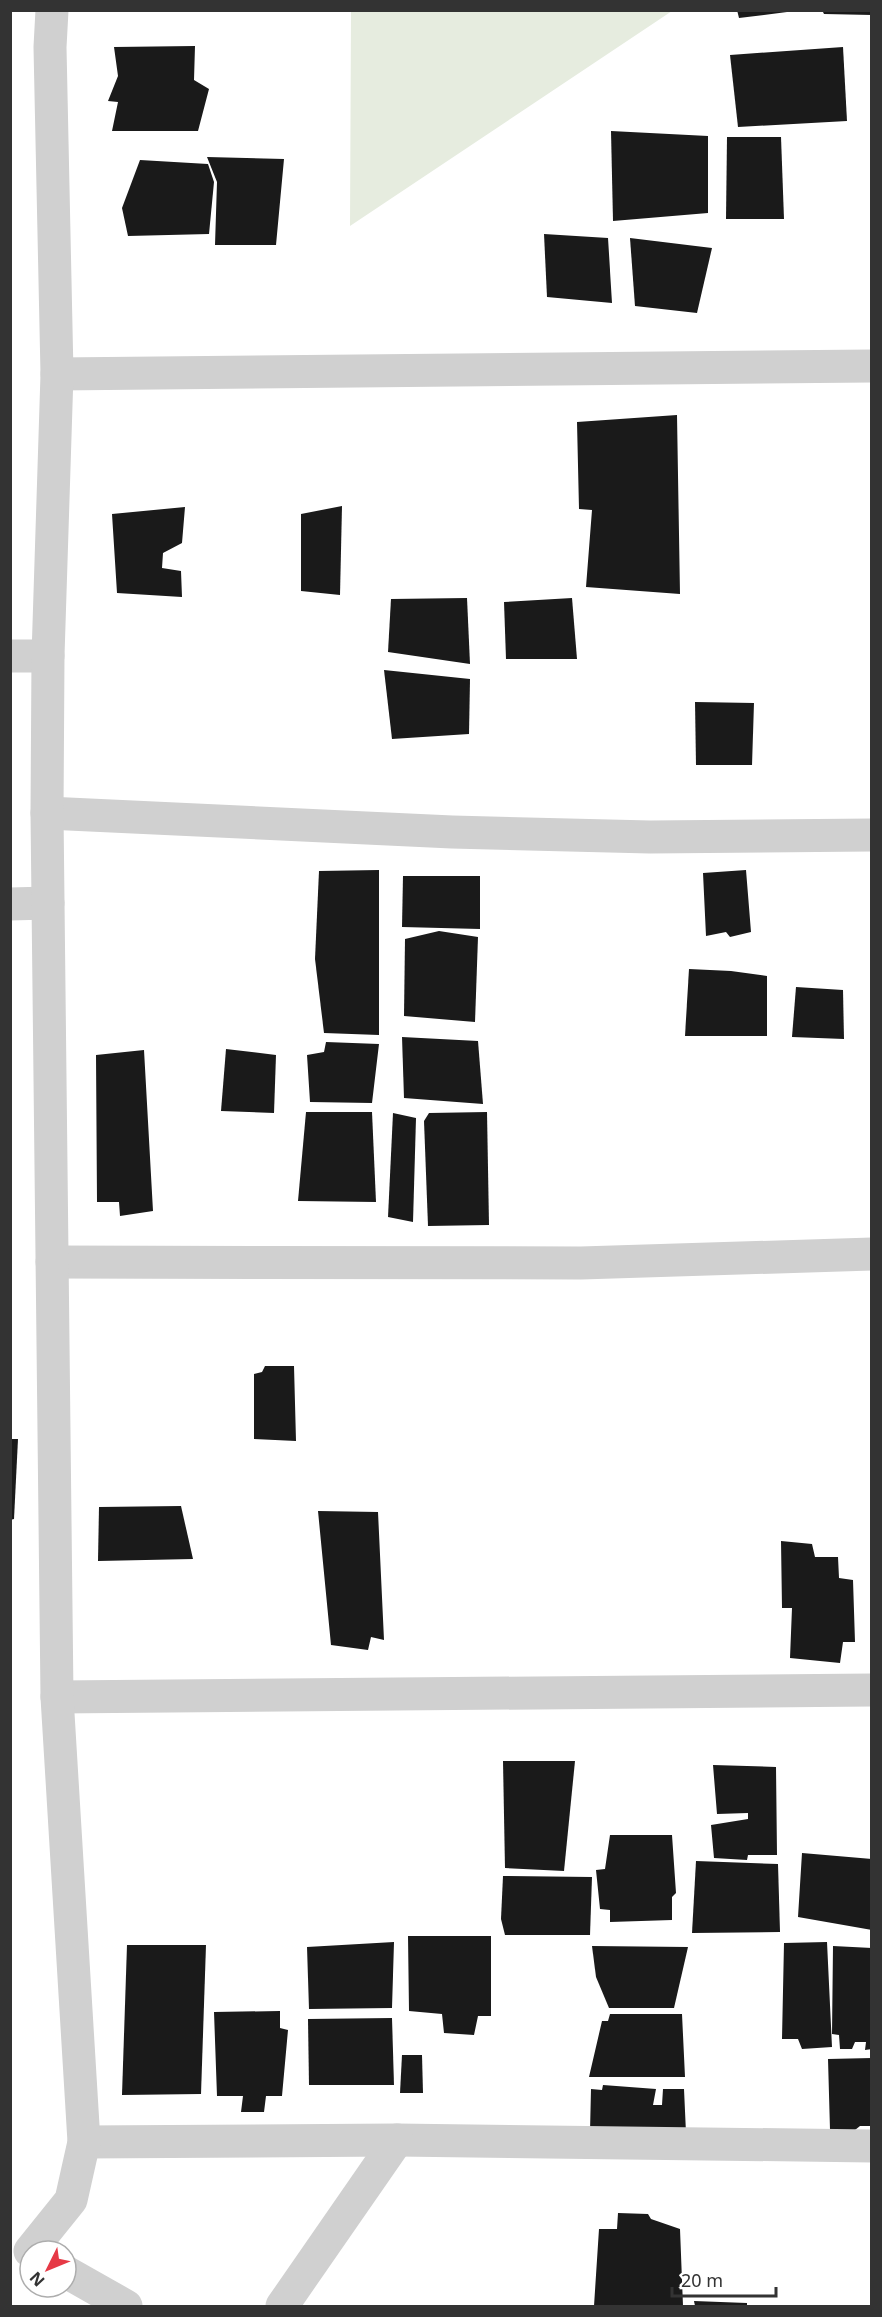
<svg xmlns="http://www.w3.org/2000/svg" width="882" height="2317" font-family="'Noto Sans',sans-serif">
<rect width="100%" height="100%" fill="#fff"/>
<!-- green -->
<path fill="#e6ecdf" d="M351,11V10L672,11L350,226Z"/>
<!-- building -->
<g fill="#1a1a1a">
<path d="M737,10H787V12L739,18Z"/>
<path d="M822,10H872V15L824,14Z"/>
<path d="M195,46L194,80L209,89L198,131H112L118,102L108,101L118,76L114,47Z"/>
<path d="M843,47L847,121L738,127L730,55Z"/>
<path d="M611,131L708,136V213L613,221Z"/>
<path d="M727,137H781L784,219H726Z"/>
<path d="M207,157L284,159L276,245H215L217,182Z"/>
<path d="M140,160L208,164L214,182L209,234L128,236L122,208Z"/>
<path d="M544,234L608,238L612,303L547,297Z"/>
<path d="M630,238L712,248L697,313L635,306Z"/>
<path d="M677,415L680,594L586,587L592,510L579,509L577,422Z"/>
<path d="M342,506L340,595L301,591V514Z"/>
<path d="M185,507L182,543L163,553L162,568L181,571L182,597L117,593L112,514Z"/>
<path d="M467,598L470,664L388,652L391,599Z"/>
<path d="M572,598L577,659H506L504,602Z"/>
<path d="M384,670L470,679L469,734L392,739Z"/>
<path d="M695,702L754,703L752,765H696Z"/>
<path d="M379,870V1035L324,1033L315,959L319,871Z"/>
<path d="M746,870L751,932L730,937L726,932L706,936L703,873Z"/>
<path d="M403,876H480V929L402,927Z"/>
<path d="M439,931L478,937L475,1022L404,1016L405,939Z"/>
<path d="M689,969L731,971L767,976V1036H685Z"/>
<path d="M796,987L843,990L844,1039L792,1037Z"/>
<path d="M402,1037L478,1041L483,1104L404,1098Z"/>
<path d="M326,1042L379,1044L372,1103L310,1102L307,1055L324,1052Z"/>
<path d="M226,1049L276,1055L274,1113L221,1111Z"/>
<path d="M144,1050L153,1211L120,1216L119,1202H97L96,1055Z"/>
<path d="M306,1112H372L376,1202L298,1201Z"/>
<path d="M487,1112L489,1225L428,1226L424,1121L429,1113Z"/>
<path d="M393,1113L416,1118L413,1222L388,1217Z"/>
<path d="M265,1366H294L296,1441L254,1439V1374L262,1372Z"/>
<path d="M10,1439H18L14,1519L10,1520Z"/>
<path d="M181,1506L193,1559L98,1561L99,1507Z"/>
<path d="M318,1511L378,1512L384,1640L371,1637L368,1650L331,1645Z"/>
<path d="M781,1541L812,1544L815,1557H838L839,1578L853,1580L855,1642H843L840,1663L790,1658L792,1608H782Z"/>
<path d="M503,1761H575L564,1871L505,1868Z"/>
<path d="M713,1765L776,1767L777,1855H748L747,1860L714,1858L711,1825L748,1819V1813L717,1814Z"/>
<path d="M610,1835H672L676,1893L672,1897V1920L610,1922V1910L600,1909L596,1870L605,1869Z"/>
<path d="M802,1853L872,1859V1930L798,1917Z"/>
<path d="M696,1861L778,1864L780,1932L692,1933Z"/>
<path d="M503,1876L592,1877L590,1935H505L501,1919Z"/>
<path d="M408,1936H491V2016H478L474,2035L444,2033L442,2014L409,2011Z"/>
<path d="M394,1942L392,2008L309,2009L307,1947Z"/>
<path d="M827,1942L832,2047L802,2049L798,2039H782L784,1943Z"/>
<path d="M127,1945H206L201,2094L122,2095Z"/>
<path d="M592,1946L688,1947L674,2008H609L596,1977Z"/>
<path d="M833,1946L872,1948V2049L865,2050L866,2042H855L852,2049H840L839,2035L832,2034Z"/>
<path d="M280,2011V2028L288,2030L282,2096H266L264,2112H241L243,2096H217L214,2012Z"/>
<path d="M610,2014H682L685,2077H589L602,2021H608Z"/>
<path d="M392,2018L394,2085H309L308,2019Z"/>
<path d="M402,2055H422L423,2093H400Z"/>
<path d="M872,2058V2126H860L850,2134L830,2130L828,2059Z"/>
<path d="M603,2085L656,2089L653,2105H662L663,2089H684L686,2133L590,2132L591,2089L602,2090Z"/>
<path d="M618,2213L648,2214L651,2219L680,2229L683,2306H594L599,2229H617Z"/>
<path d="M694,2301L747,2303V2306H695Z"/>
</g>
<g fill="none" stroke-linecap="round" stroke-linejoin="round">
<!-- minor -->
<g stroke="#d0d0d0" stroke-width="33">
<path d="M57,374L872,366"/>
<path d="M10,656H48"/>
<path d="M47,813L452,832L650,837L872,835"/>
<path d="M10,904L48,903"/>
<path d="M52,1262L581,1263L872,1254"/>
<path d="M57,1697L872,1690"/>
<path d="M84,2142L397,2140L872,2146"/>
<path d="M30,2251L71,2200L84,2142L57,1697L47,813L48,656L57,374L50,47L52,10"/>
<path d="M66,2272L126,2306"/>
<path d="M282,2306L397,2140"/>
</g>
</g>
<!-- border -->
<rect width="882" height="2317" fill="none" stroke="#333333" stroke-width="24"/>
<!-- north arrow -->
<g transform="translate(48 2269) rotate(227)"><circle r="28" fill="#ffffff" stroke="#adadad" stroke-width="1.5"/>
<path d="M0-4.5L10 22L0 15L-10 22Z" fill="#e63946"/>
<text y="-9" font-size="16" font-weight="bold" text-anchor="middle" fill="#333333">N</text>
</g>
<!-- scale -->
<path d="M672 2287v9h104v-9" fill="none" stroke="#333333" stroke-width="3"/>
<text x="681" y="2287" font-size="18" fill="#333333" stroke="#ffffff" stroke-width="4.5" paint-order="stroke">20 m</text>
</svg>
